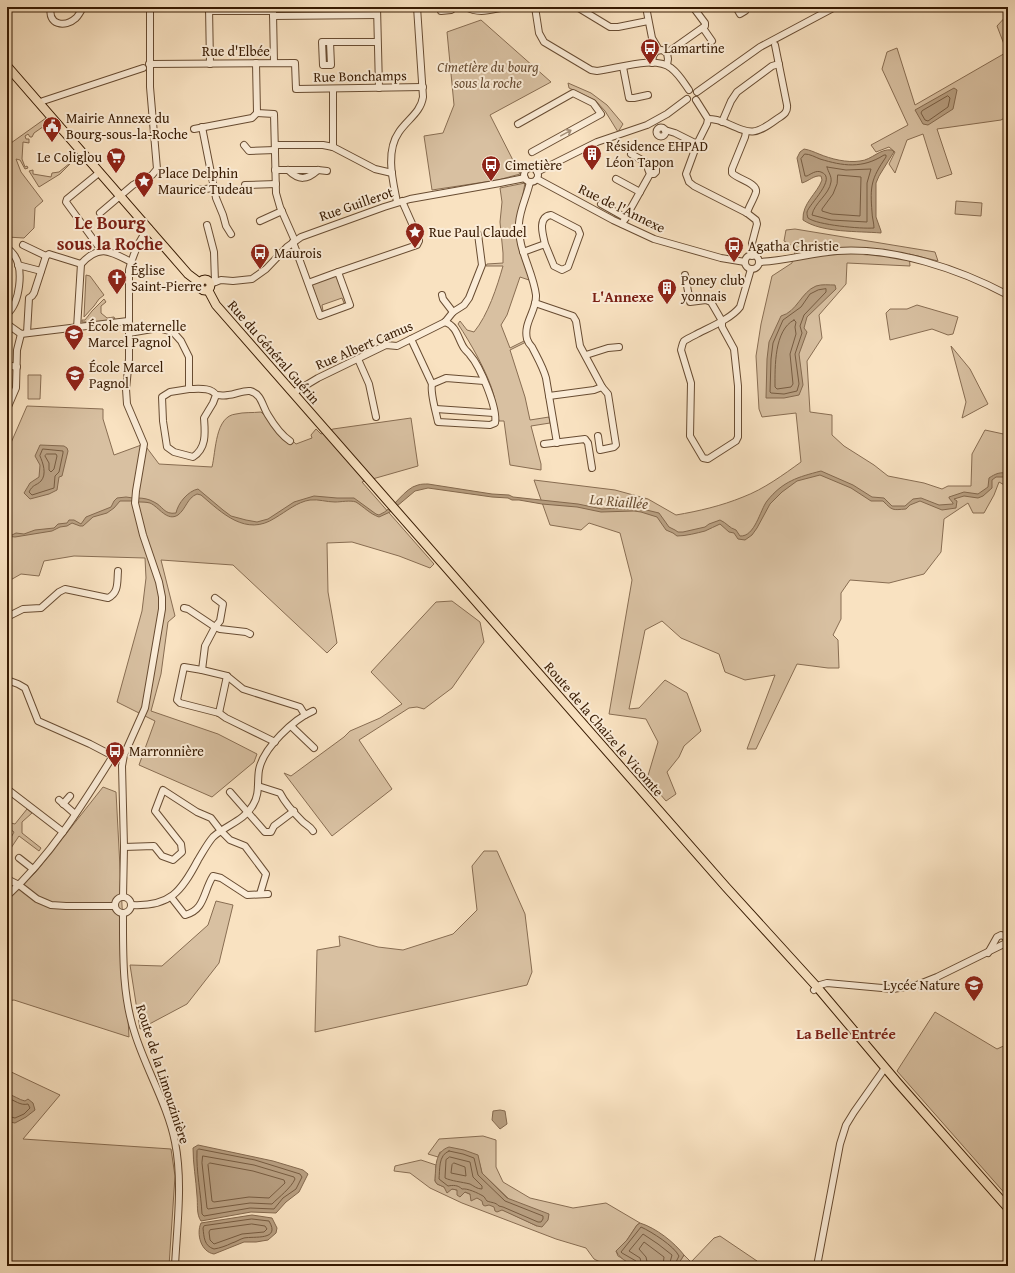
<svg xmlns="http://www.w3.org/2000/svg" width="1015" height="1273" font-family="'Gentium Book Plus',serif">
<rect width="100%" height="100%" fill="#f9e2c1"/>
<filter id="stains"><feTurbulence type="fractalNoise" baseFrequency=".005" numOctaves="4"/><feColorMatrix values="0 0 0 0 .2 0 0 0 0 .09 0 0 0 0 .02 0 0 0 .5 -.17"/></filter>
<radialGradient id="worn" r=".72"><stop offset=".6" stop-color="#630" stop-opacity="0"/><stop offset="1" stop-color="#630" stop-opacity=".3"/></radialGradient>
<!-- green -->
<g fill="#d8c0a1" stroke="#886d52">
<path d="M1008,14V116L1001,120L937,129L952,174L937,179L923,134L907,140L895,173L889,164L895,152L889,147L876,152L871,145L908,125L882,69L887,52L897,48L915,105L1007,52L997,26Z"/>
<path d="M481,20L551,82L490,115L520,174L498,180L432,190L424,136L443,133L454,105L447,32Z"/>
<path d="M568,83L591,93L607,105L623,124L618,132L605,111L595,100L569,88Z"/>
<path d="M46,118L50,122L34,133L32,137H30L28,134L25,136L26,139H29V143L23,142L22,159L25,167L27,166L28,168L25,169L20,160L16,159L21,172L43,201L35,208L34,228L24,238L7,237V134L11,143Z"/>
<path d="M75,159L60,174L39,187L29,171L33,170V174L51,177L52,173L59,172Z"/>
<path d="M525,183L519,215L530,279L529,280L520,277L507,315L501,325L510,348L524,341L526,342L510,350L525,397L530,420L549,417L550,423L531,426L541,464V470L510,465L504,421H499C497,413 496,404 494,396C489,375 470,342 458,324L460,321L467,330L474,332C488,315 497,287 503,266H486L487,264L503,263V253L500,222L502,202L500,188Z"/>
<path d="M956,201L982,203L981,216L955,214Z"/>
<path d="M795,229L935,252L938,261L909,254L910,266L847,263L846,284L819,315L822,338L807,361L810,412L832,415V435L844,446L874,465L888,476L924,483L942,489L948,486H971L972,454L985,430L1008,435V487L999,482L994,495L984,513H973L968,503L944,519L941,552L924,574L889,583L850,580L841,593V619L833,635L838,640L839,668H828L797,664L756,749H747L775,675L745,680L725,672L719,654L681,638L662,621L645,630L629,709L639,708L665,680L687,693L701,731L684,746L679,757L667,772L676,794L666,801L647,779L658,742L646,719L609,714L632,580L620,533L589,523L581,530L550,525L534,480L615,490L648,499L676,515C699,511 721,506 743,497C764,489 783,475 801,462L796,413L762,417L759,409L756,356L761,324L772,276L792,263L796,248L784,241L786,230Z"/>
<path d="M86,275L90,276L104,295L99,299L94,306L84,317Z"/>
<path d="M334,276L338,277L347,304L344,303L342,298L322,305L323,311L322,313L312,285L314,283Z"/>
<path d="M104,299L106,302L101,306V313L107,318L114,317L115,319H110L108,322H82V320H85L92,311Z"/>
<path d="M917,305L958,317L953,334L948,335L932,329L890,340L886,313L890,309H907Z"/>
<path d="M951,346L970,369L988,404L962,418L966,402Z"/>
<path d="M28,375H41L40,399H28Z"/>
<path d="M27,406L103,409V419L114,455L144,444L159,464L212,467C216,451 215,416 236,414C244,412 252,413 261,412L296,444L312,438L311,435L316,429L321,434L333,429L411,418L418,466L362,482L434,564L430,568L399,556L352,542L327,543L328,592L337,643L327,653L233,565L161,560L175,616L168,622L161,674L151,711L218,734L257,754L254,762L212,797L139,765L155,721L117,702L142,611L146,578L145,558L74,556L44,561L39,576L21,574L7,582V452Z"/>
<path d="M452,601L480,622L484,642L452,688L424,709L417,707L409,708L359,740L392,789L332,836L284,773L291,776L344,737L350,731L380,718L402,704L371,672L436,602Z"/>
<path d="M103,787L116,792L129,1037L14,1000L7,1001V900L35,873Z"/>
<path d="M27,809L32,813L22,822V833L41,848L39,851L19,836L7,854V845L14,832L7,827V822L15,824Z"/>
<path d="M484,851H497L525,914L532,972L527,985L315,1032L317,950L340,946L339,936L378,947L403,950L453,934L477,910L472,866Z"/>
<path d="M216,901L233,905L219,963L187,1004L140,1029L130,965L162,966L208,925Z"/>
<path d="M935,1012L997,1049L1008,1044V1197L897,1071Z"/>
<path d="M7,1070L60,1095L23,1139L171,1149L175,1176L169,1266H7Z"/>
<path d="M483,1136L496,1140V1167L503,1182L530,1198L573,1208L606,1203L640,1223L637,1225L627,1240L616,1251L618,1256L636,1266H608L594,1259L586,1248L556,1239L462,1203L430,1188L410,1173L394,1171L395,1166L421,1160L436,1165L435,1181L437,1184L444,1187L465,1192L537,1226L482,1173L479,1161L440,1152L438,1157L428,1154L439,1139Z"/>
<path d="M720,1236L757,1261L761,1266H677L684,1255L691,1262L714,1238Z"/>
</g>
<!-- water -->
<g fill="#b79e80" stroke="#84694e">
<path d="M954,88L957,90L953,109L928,125L923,124L915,110Z"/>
<path d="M804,149C810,150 814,152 819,154C831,159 847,163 860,161C872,160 880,148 892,150L894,152L892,155L879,176L876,183V217L881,231V233C858,231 822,233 803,220C802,203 817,194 822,180L821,176C814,175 809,181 802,183L797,158L800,152Z"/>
<path d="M835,285L836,289L807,317L804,328L807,332L799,354L803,385L799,395L784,398H766L767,359L769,342L781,316C797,312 801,292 816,286C822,284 829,285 835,285Z"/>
<path d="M40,445L64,446L67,448L68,451L62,476L59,477L57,490L49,494L30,499L24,493L30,483L39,477L40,465L35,456Z"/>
<path d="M821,471L853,485L872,497L884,498L892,506H905L913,499L921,498L939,505L953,504V503L949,498V497L964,492L978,494L988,487L989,478C995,474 1001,471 1008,474V480L1004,477H996L992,480V488L983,496L978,498L964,496L954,499L957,501L956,508L942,510L920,501L910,505L906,509C892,510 893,511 883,501H871L851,488L820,475L797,481L782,492L770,504L757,528L752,535L745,540L738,539L734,533L729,532L720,524C715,526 710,529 705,531C697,533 686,536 677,536L673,533L666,530L657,517L641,512L634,511L601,512L577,507L542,504L519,500H512L508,498L492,497L428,488L415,491L390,512L379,517C370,514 364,507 356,502C350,500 341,502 335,502C326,502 319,499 310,500C297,502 287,511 275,518C246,537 222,513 201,495L197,494C187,498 186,509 178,515C167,522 159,507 150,503C146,502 142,502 138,502V498C143,498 149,499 154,502C163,506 164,515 176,513C178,503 188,491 198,489L223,510L231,516L246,520L257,522L268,519L294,502L314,496L337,498H354L376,514L379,515C394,509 404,488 418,485C421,484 425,484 428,484L492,494L509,495L513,497L578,504L602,509L634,507L659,513L669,527L675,530L678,532H683L705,527L709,524L720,520C727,523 729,528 736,530L740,536C755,537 760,510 767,501C783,481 798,477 821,471Z"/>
<path d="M126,497L133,498V501H120L114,508L107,513L93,517L83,526H80L72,523L67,526L60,527L52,531L15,537L7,536V533L12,535L16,533L24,534L35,530L54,528L58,524L67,523L69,520H74L81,524L86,517L111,507L114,501L117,498Z"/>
<path d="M7,1094C14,1095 19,1100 25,1101L28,1099L33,1103L35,1110L26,1117L15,1123L10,1122L7,1119Z"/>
<path d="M500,1110L505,1111L507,1124L500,1129L492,1120L493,1111Z"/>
<path d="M198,1145L273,1161L303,1170L308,1174L299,1192L286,1202L276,1213L251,1212L201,1221C196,1214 198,1204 197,1196C196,1179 193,1164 193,1148Z"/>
<path d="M449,1147L464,1150L478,1155L482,1173L507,1198L549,1214L548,1220L542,1227L537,1226L502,1210L497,1212L495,1211L494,1207L489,1205L485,1206L483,1205L482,1201L477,1198L471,1201L470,1194L465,1192L460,1197L457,1195V1190L452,1189L447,1193L444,1187L437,1184L435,1181C436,1168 434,1152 449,1147Z"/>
<path d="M252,1215L272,1218L277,1228L276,1233L268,1240L256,1242H244L214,1254C201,1252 196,1234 201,1223Z"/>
<path d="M640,1223C656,1228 674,1242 684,1255L677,1266C658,1266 626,1271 616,1251L627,1240L637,1225Z"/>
</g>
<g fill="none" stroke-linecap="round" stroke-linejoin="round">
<!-- shore -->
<g stroke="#775c41" stroke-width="1">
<path d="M948,96L950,98L948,107L928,121L925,120L921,113L922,111Z"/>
<path d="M805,154C810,154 815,157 820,159C843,166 862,169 884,155H886V157C871,179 870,186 872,212C872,217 874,223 874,228C861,229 817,225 808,218C807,215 807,214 807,212C809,204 838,178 821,172C816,170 811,174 807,176H805L801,159Z"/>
<path d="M827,167L846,170L871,169L867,183V222L831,220L812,215C814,203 829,195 831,182C832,176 828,172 827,167Z"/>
<path d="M838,175L861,177L860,216L832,214L822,211V209L833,194L837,184Z"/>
<path d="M826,289V292L804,315L800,326L802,333L795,354L799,384L797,391L784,394L771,393L770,392L771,359L773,343L783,320L801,307L810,294L818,290Z"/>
<path d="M794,320L796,322L795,327L796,334L790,354L793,384L791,387L777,389L775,387C775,367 774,330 794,320Z"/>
<path d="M43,449L63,451V453L59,472L55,476L54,488L32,495L29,492C33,484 36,486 41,481C47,474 43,463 40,456Z"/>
<path d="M47,454H56L57,456L54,469L51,472L49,470V463L45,456Z"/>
<path d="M7,1098C15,1100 20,1106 28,1104L30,1108L24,1114L15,1118L7,1116"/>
<path d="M199,1149L255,1160L300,1174L302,1177L296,1189L283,1198L274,1209L250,1208L204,1216L202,1214C201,1193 196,1172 197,1151Z"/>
<path d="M449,1151L463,1154L474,1158L478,1175L505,1201L543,1216V1219L541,1222H538L503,1207L499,1206C495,1202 492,1203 487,1201C485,1199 485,1197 483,1196C478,1193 467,1188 462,1189C458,1185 453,1185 448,1186L439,1179C440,1170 438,1155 449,1151Z"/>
<path d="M203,1156L254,1165L294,1177L295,1179C291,1188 279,1197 272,1204L250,1203L208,1209L207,1208L202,1163Z"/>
<path d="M450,1157L470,1162L473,1177L482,1186V1189C477,1189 474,1186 470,1184C462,1182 451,1181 445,1178L446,1160Z"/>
<path d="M210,1163L253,1171L284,1180L285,1183L269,1198L249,1197L214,1202L212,1201L208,1165Z"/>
<path d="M454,1163L465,1167L466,1176L451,1173L452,1165Z"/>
<path d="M252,1219L269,1221C281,1241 254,1236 244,1238C240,1239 236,1242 232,1243C226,1246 220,1248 214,1249C204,1246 204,1237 203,1228L204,1226Z"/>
<path d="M252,1224L265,1226L267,1229L264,1232L242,1234L214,1244L210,1240L209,1232L210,1230Z"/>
<path d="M637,1266L636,1261L622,1253L621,1252L641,1227C652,1232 674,1246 679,1256L674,1266"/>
<path d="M642,1266L640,1258L629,1251L643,1234L658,1244L672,1255L669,1266"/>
<path d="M648,1266L646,1257L639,1249L644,1242L664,1257L663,1266"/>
</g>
<!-- minor casing -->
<g stroke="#684c32" stroke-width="8">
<g id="minor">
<path d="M51,7C47,25 65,28 76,18C79,15 81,11 83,7"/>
<path d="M209,7L210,64"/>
<path d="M377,7L379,88"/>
<path d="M441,7V11L451,10L455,7"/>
<path d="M465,7C480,14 489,10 505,7"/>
<path d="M535,7L539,33L544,42L591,70L597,71C617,69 654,55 671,68C679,74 684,83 689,90"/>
<path d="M577,7L610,27H618L648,21"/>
<path d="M646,7L652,38L659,50"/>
<path d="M736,7L740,14L745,11L743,7"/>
<path d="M209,11H273"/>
<path d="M273,13L274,63"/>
<path d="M273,16L377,15"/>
<path d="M703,28L712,41"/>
<path d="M330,42L331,65H323L322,42H377"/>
<path d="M667,53L705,26V23L693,7"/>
<path d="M256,63L257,113L274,114L276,193L280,207L295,241"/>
<path d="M652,63L653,56L656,51L662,50L667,53L668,59L667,65"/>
<path d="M149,64L295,63L296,89L423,87"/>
<path d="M623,67L629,98H634L648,95"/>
<path d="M333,89V147"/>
<path d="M697,92L760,47L835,7"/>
<path d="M696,100L708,119L707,124L697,144L686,174L689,182L694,186L747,213L756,220L757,224L752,243V256"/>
<path d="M40,103L43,101L143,68"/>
<path d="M708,119C715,119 719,120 726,123C751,134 754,136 777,119C783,115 788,113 787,105L775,45"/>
<path d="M722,122L731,101L737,92L772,66L779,64"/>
<path d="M518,124L573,93L593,103L601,114L532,152"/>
<path d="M202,127L216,198L223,215L226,226L231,234"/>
<circle cx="661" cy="132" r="4.5"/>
<path d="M194,129L252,118L257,113"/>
<path d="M665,130L675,133L697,144"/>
<path d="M746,132L745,137L732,169V173C737,179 758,183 756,192C754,199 749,206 747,213"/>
<path d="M244,145L249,151L275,150"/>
<path d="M275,145H323L333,147L375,169L392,173"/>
<path d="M631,154L651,165"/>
<circle cx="531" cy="175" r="7"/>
<path d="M275,170H318L327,171"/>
<path d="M288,170C299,181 307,180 318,170"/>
<path d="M100,172L67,199L66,202L101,250"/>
<path d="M537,172L597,142L647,125L667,114L687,99"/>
<path d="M537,179L613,220L654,239L721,258L745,262"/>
<path d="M616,179L640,192"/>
<path d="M530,182C527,196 520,209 519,223C517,248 533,271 536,295C537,310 523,323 527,339C528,342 530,345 532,347C537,357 543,367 546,378L557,443"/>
<path d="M245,185L276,184"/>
<path d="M188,191L214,188"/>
<path d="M397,202C393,181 385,152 399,132C407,120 421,112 423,97L417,7"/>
<path d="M601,204L626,218"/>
<path d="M100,213L133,185L152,175L157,169L150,87V7"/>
<path d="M260,221L282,211"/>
<path d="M622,224L650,174H654L656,172V167L651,165L648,169L650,174"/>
<path d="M207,225L214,252L215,282"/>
<path d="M293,242L320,316L350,305L338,272L308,283"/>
<path d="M23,245L46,256"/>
<path d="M7,248C10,250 12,252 14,255C24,269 20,303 7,314"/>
<path d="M523,252L545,244L554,266L562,270L568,267L580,234L578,229L551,215C537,217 543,235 545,244"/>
<circle cx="752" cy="262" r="7"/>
<path d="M759,262C785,261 811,253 837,251C894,247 959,269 1008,295"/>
<path d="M18,265L41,271"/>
<path d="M338,272L417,245L419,241L418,237L402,201"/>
<path d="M685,275L690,302L706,300L711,302L722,321V327L734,349L738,386V437L736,441L708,459L703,458L690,436L691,383L681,350C682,347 682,344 684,341C687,339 691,337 695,335C708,328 731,319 740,307L751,269"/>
<path d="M210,284L221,280L233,281L252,279L266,269L287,247L301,237L384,207L410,199L500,183L525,178"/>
<path d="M442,295L443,299L453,312"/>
<path d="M535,303L573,316L576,321L580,346L602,387L594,390L549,396"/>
<path d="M445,322L453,312L464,305L469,298L482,265L478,234"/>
<path d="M7,324L21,334L128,321"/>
<path d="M77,328L81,264C99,244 110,251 131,262"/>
<path d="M27,333L29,298L32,296L34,293L46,256L49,254L52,255L81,264"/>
<path d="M129,333L158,328L173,332L181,341L189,357V389"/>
<path d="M411,339L432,384L446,378L484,381"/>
<path d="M586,355L608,348L619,347"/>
<path d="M358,359L369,384L376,417"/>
<path d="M7,365L17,367"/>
<path d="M432,384C430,393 436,412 438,422L490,425L495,423C498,409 480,366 470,355C469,353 466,351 464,348C458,339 457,326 445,322"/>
<path d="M189,389C198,389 211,387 216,395L213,403L204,418C205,432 207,448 193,457L174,452L167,447L163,421L162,397L170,392Z"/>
<path d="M293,393L318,378L386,345L397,346L445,322"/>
<path d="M216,395C220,395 224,396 228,395C235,395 243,390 250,391C262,394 262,406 268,415C274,425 281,435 290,441"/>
<path d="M7,409L16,388L17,350L21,334"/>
<path d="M436,409L494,413"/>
<path d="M598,436L600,450L614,447L616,445L608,394L602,387"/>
<path d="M544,444L585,439L588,443L592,468"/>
<path d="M184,608L188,609L215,627L220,629L246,632L250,634"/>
<path d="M7,617L23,609L41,608L59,592L65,589L108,598C119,593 117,582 118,571"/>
<path d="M202,670L205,646L215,627L220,621L223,604L215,598"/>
<path d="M7,680L18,684L25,688L38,721L90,744L113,756C83,804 50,857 7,896"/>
<path d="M219,713L227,676"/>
<path d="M291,726L314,748"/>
<path d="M275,742L226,718L219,713L180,703L177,700L184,667L202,670L227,676L243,689L300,707L305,715"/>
<path d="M258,786L280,793C285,803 294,813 302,821C306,825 310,826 313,831"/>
<path d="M7,789L63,832"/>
<path d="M230,792L265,832H271L274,826L294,811"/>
<path d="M59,800L75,814"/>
<path d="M63,804L70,796"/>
<path d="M124,847L154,846L162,856L173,860L182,852L181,844L155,811L163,790L197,812L211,818L221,831L230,840L245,846L266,874L260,894"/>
<path d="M19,858L33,869"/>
<path d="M7,879L19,885L37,899L51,905L66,906H115"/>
<path d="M123,897L124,847L122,766L124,755L145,708L162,609V597L159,582L143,535L135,503L136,491L144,444L127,404L126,389L129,359V270C132,257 140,238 149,228"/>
<path d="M171,897L185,915C205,910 203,892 213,876L221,878L247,895L268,894"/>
<circle cx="123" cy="905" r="8"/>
<path d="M131,905C170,907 181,892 198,860C203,852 207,844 213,837C226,825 244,821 253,805C260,794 257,782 259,770C263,748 294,719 313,711"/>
<path d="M123,913C123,953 122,995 135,1034C146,1069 168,1106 175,1142C183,1182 177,1225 175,1266"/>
<path d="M988,953L997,937L1001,935L1008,938"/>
<path d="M814,990L820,985L827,983L893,989L917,985L937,977L1008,942"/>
<path d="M817,1266L840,1144L846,1125L854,1112L885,1068"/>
</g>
</g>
<!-- major casing -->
<g stroke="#371a02" stroke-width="10">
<g id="major">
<path d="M7,66L188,274L200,283"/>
<circle cx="205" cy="285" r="5.5"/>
<path d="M208,290L216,305L726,887L817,987L898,1083L1008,1208"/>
</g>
</g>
<!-- minor -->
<use href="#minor" stroke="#fbecd7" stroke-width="6"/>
<!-- major -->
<use href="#major" stroke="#f9e2c1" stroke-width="8"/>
</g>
<!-- one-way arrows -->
<defs><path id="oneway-shaft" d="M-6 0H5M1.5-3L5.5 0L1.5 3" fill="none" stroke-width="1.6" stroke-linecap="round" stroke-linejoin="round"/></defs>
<use stroke="#a38e77" href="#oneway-shaft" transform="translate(566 133) rotate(-29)"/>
<!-- icons -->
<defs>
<g id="bus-pin" transform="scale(1)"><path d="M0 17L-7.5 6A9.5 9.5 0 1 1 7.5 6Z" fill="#8f2418" stroke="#fbecd7"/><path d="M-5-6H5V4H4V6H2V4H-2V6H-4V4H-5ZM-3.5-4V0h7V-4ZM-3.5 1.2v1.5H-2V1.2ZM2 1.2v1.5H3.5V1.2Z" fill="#fff"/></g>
<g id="civic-pin" transform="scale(1)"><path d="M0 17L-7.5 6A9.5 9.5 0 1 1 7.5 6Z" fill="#8f2418" stroke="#fbecd7"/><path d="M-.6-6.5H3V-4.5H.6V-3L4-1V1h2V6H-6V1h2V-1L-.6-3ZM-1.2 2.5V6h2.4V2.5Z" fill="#fff"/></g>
<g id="building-pin" transform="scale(1)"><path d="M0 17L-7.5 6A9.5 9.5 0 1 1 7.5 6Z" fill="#8f2418" stroke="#fbecd7"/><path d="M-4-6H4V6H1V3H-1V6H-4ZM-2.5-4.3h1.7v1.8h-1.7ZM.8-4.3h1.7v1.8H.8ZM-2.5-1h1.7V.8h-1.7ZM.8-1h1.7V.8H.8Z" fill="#fff"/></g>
<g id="supermarket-pin" transform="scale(1)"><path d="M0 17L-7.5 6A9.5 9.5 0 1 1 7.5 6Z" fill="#8f2418" stroke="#fbecd7"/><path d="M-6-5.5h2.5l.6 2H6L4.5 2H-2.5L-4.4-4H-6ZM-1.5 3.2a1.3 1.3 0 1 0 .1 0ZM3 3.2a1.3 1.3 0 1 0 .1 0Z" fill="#fff"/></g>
<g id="sight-pin" transform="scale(1)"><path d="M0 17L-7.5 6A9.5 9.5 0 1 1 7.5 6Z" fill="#8f2418" stroke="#fbecd7"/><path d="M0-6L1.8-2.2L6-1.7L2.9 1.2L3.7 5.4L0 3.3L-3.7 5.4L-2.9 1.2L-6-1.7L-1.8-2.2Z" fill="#fff"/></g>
<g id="church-pin" transform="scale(1)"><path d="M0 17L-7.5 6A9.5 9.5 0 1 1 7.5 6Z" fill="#8f2418" stroke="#fbecd7"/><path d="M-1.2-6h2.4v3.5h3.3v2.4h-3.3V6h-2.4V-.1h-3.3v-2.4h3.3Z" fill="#fff"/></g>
<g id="school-pin" transform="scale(1)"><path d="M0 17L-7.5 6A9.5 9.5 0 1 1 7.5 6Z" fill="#8f2418" stroke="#fbecd7"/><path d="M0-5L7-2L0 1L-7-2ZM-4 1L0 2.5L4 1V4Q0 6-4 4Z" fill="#fff"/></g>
</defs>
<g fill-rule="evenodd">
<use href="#bus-pin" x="650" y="48"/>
<use href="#civic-pin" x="52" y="126"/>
<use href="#building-pin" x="592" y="154"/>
<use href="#supermarket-pin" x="116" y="157"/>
<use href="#bus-pin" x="491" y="165"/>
<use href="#sight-pin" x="144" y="181"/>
<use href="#sight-pin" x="415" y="232"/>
<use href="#bus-pin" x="734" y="246"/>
<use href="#bus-pin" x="260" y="253"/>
<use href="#church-pin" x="117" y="278"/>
<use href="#building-pin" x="667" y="288"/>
<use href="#school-pin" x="74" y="334"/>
<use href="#school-pin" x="75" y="375"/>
<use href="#bus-pin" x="115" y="751"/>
<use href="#school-pin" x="974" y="985"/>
</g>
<g text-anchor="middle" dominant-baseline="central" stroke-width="4" stroke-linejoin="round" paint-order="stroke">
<!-- poi labels -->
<g font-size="14" fill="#371a02" stroke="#fbecd7" text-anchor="start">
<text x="664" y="48">Lamartine</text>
<text x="66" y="118">Mairie Annexe du<tspan x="66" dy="16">Bourg-sous-la-Roche</tspan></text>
<text x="606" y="146">Résidence EHPAD<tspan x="606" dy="16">Léon Tapon</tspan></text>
<text x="102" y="157" text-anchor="end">Le Coliglou</text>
<text x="505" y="165">Cimetière</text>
<text x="158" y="173">Place Delphin<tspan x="158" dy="16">Maurice Tudeau</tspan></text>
<text x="429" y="232">Rue Paul Claudel</text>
<text x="748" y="246">Agatha Christie</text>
<text x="274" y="253">Maurois</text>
<text x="131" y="270">Église<tspan x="131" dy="16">Saint-Pierre</tspan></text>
<text x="681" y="280">Poney club<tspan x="681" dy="16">yonnais</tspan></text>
<text x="88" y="326">École maternelle<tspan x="88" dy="16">Marcel Pagnol</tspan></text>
<text x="89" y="367">École Marcel<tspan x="89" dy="16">Pagnol</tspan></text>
<text x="129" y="751">Marronnière</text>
<text x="960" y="985" text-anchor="end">Lycée Nature</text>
</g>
<!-- street labels -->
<g font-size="14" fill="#371a02" stroke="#fbecd7">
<text x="236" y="51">Rue d'Elbée</text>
<text transform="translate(360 76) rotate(-1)">Rue Bonchamps</text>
<text transform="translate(356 204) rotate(-19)">Rue Guillerot</text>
<text transform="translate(622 208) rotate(26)">Rue de l'Annexe</text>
<text transform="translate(364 345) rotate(-23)">Rue Albert Camus</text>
<text transform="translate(274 352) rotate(49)">Rue du Général Guérin</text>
<text transform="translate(604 729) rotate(49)">Route de la Chaize le Vicomte</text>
<text transform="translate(163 1074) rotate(72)">Route de la Limouzinière</text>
</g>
<!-- park labels -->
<g font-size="14" font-style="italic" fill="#674c32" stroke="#fbecd7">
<text x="488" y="67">Cimetière du bourg<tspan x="488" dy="16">sous la roche</tspan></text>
</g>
<!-- neighbourhood labels -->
<g font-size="15" font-weight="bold" fill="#7a1f14" stroke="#fbecd7">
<text x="623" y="296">L'Annexe</text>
<text x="846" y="1033">La Belle Entrée</text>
</g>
<!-- water labels -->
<g font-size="15" font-style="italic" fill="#6a4f34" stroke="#fbecd7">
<text transform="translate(619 501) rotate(5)">La Riaillée</text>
</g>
<!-- district labels -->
<g font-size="18" font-weight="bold" fill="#7a1f14" stroke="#fbecd7">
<text x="110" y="222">Le Bourg<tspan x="110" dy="21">sous la Roche</tspan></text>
</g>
</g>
<!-- margin -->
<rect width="1015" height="1273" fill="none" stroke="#f9e2c1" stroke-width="24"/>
<rect x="8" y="8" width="999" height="1257" fill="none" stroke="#371a02" stroke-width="2"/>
<rect x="12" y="12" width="991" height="1249" fill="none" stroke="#371a02"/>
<rect width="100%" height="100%" filter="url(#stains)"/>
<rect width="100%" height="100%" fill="url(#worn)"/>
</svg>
